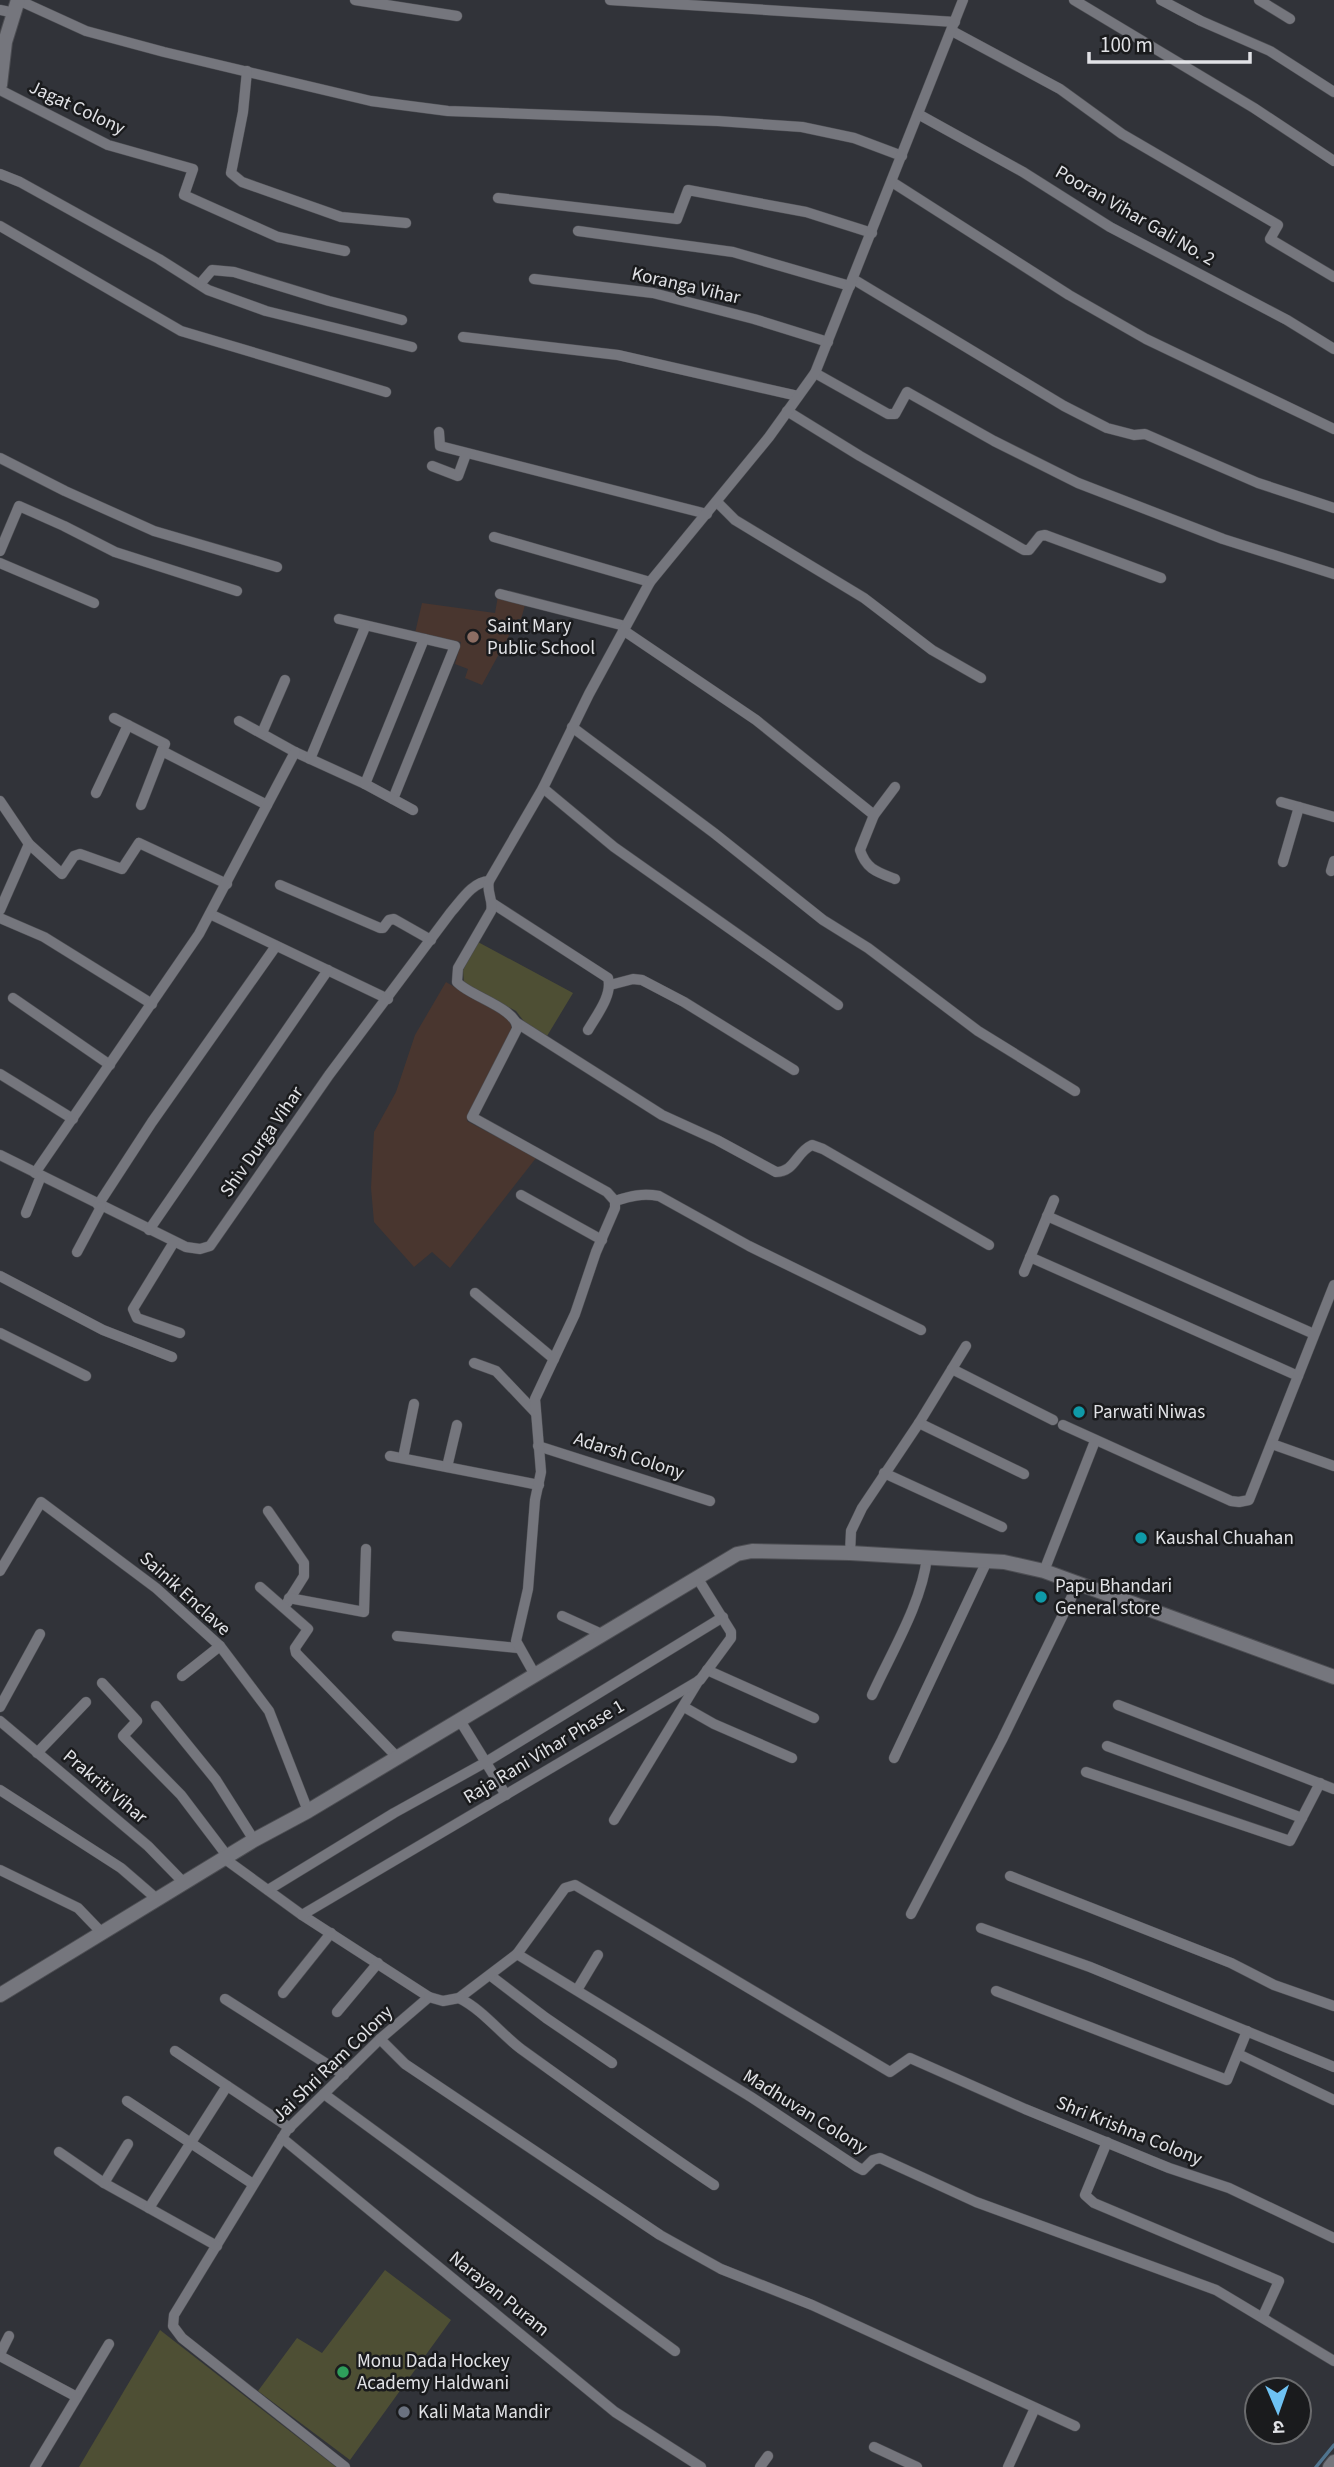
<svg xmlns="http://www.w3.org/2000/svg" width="1334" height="2467" font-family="'Source Sans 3','Noto Sans Devanagari',sans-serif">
<rect width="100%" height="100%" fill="#313339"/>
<!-- education -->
<g fill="#49362f">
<path d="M498,596L525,605L521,619H518L482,685L465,678L468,669L455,664L461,642L415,633L422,603L495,613Z"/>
<path d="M446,982L509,1019L512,1029L467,1121L536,1158L450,1268L432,1252L414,1267L374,1222L371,1188L374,1132L396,1092L415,1035Z"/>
</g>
<!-- green -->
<g fill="#4e4f34">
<path d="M478,942L573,993L547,1036L526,1024L516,1011L464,984L463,970Z"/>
<path d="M385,2270L451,2320L350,2460L258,2391L297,2338L322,2353Z"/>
<path d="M160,2330L336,2467H79Z"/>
</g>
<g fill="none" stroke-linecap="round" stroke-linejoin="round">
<!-- stream -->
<path stroke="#50748e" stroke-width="3.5" d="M1316,2467L1334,2445"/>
<!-- street casing -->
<g stroke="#4d4e53" stroke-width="11">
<g id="street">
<path d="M18,0L86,31L164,52L371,101L448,111L718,121L802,127L854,138L902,156"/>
<path d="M355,0L457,16"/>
<path d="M610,0L955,22"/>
<path d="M1074,0L1254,108L1334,161"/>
<path d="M1161,0L1201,21L1270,51L1334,92"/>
<path d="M1259,0L1290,19"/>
<path d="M0,10L15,13"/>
<path d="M952,31L1060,89L1122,134L1278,225L1270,239L1334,277"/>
<path d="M247,71L243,112L231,173L242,182L341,217L406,223"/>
<path d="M0,90L108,145L193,169L184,195L278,237L345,251"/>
<path d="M918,114L1023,172L1110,227L1287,320L1334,349"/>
<path d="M0,174L20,182L159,259L208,290L266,311L412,347"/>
<path d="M892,182L1069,295L1146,339L1334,429"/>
<path d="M498,198L677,219L688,190L806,212L872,233"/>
<path d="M0,226L181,331L386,392"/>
<path d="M578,231L733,252L850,286"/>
<path d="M534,279L653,293L754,319L828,342"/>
<path d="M853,279L1064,406L1107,428L1134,435L1145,434L1258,483L1334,508"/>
<path d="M200,284L212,270L234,272L329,301L402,320"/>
<path d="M463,337L618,355L798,396"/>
<path d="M815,373L888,414H895L907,392L994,441L1078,483L1223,539L1334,574"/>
<path d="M787,411L860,456L1024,550H1029L1040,536L1045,535L1161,578"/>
<path d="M439,432L440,446L707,514"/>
<path d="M0,458L65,491L154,531L277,567"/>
<path d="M432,466L458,476L466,454"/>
<path d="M717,502L735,520L864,598L932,650L981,678"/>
<path d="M494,537L650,582"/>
<path d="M0,551L19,506L64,526L115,552L237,591"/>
<path d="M0,563L94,603"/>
<path d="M500,594L625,626"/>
<path d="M339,619L455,646L393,799"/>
<path d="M623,630L756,720L874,815"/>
<path d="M114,718L165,744L162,751L267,805"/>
<path d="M239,721L295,752L365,784L413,810"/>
<path d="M572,727L714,833L823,920L868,948L978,1031L1075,1091"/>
<path d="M262,733L285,680"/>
<path d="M310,759L365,627"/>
<path d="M365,784L424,639"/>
<path d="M895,787L874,815L860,850C866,869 877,872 895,879"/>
<path d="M543,788L614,847L838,1005"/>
<path d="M96,793L128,725"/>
<path d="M0,801L29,844L62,874L74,856L80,854L122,869L139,843L227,884"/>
<path d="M1281,802L1334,817"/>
<path d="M141,805L162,751"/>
<path d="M1283,862L1299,807"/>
<path d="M1331,871L1334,861"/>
<path d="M280,885L380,928H383L389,920L394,919L431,940"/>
<path d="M492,903L608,978C613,995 596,1016 588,1030"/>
<path d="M0,910L29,844"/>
<path d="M210,914L388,999"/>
<path d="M0,918L44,937L152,1004"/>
<path d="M610,985L633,979L642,980L684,1002L794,1070"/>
<path d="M13,998L110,1065"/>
<path d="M517,1023L662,1115L717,1140L776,1172C795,1172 796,1152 812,1145L823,1149L989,1245"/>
<path d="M0,1074L73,1119"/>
<path d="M0,1155L186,1247L200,1249L210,1246L329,1075L451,912C461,901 472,882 489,881"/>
<path d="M35,1173L199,934L295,752"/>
<path d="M521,1195L602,1240"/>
<path d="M615,1201C631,1196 642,1193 659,1196L749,1246L921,1330"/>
<path d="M98,1205L152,1122L276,946"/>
<path d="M26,1213L41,1176"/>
<path d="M1047,1216L1314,1334"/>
<path d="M149,1230L328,970"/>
<path d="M174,1242L133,1309L137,1318L180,1333"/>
<path d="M77,1252L101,1207"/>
<path d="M1030,1257L1298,1376"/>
<path d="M1024,1272L1054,1200"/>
<path d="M0,1276L103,1330L172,1357"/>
<path d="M475,1293L554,1359"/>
<path d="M0,1333L86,1376"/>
<path d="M474,1363L496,1371L535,1412"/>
<path d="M952,1369L1053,1420"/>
<path d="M919,1423L1024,1474"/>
<path d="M1063,1425L1231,1501L1239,1502L1249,1500L1334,1285"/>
<path d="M1272,1444L1334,1466"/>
<path d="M538,1446L710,1501"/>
<path d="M390,1456L539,1485"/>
<path d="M403,1458L414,1404"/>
<path d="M447,1467L457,1425"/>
<path d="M884,1473L1002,1527"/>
<path d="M268,1511L304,1563V1576L287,1603"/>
<path d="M850,1553L851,1531L862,1508L919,1423L966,1346"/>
<path d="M0,1571L41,1502L156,1588L220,1646L269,1711L308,1811"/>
<path d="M1044,1571L1095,1441"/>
<path d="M260,1587L308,1629L295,1648L296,1653L397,1757"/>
<path d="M289,1598L364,1612L366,1549"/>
<path d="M562,1616L604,1635"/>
<path d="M397,1636L518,1648"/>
<path d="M707,1670L814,1718"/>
<path d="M535,1675L516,1641L528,1589L535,1500L541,1472L535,1399L575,1314L596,1252L615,1208V1201L607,1192L472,1117L517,1029C519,1009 469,996 457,982L458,968L491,911C494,901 486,892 489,881L543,788L589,694L650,582L769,437L815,373L963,0"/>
<path d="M182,1676L220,1646"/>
<path d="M102,1683L137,1721L123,1736L181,1795L228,1857"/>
<path d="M872,1695C891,1653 922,1603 927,1557"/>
<path d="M1118,1705L1334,1789"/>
<path d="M156,1706L216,1780L254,1840"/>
<path d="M0,1707L40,1634"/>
<path d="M684,1707L714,1724L792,1758"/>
<path d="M459,1719L506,1795"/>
<path d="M0,1721L148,1846L185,1884"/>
<path d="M1107,1746L1302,1818"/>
<path d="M37,1753L86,1702"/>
<path d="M894,1758L987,1561"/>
<path d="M1086,1772L1290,1841L1320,1783"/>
<path d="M0,1790L121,1868L158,1900"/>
<path d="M614,1820L699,1680"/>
<path d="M225,1859L302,1915L429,1997L380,2039L287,2130L174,2315L173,2326L182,2338L345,2467"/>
<path d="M0,1870L78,1908L103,1934"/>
<path d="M1010,1876L1231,1963L1274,1985L1334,2006"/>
<path d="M268,1890L394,1813L486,1762L723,1617"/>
<path d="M911,1914L1002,1740L1078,1584"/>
<path d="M302,1915L700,1680L731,1638V1632L698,1579"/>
<path d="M981,1928L1090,1967L1334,2067"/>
<path d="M517,1954L565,1888L575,1885L890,2072L910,2058L1025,2109L1169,2168L1229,2188L1334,2238"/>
<path d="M491,1976L546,2018L612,2063"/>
<path d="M577,1990L598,1955"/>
<path d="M996,1991L1227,2080L1247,2031"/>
<path d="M283,1993L331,1933"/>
<path d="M429,1997L443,2001L459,1998L517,1954L751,2097L857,2167L863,2170L873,2160L880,2158L976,2202L1216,2290L1334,2361"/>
<path d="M459,1998C483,2010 500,2033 521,2049C585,2095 648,2141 714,2185"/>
<path d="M225,1999L344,2075"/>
<path d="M337,2012L378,1963"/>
<path d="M380,2039L405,2064L660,2235L721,2269L812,2305L1075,2426"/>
<path d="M175,2051L290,2128"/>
<path d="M1238,2054L1334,2100"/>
<path d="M324,2094L675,2351"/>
<path d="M127,2101L253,2184"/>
<path d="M282,2138L615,2412L701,2467"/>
<path d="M1107,2142L1085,2195L1094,2203L1279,2281L1263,2316"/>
<path d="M59,2152L104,2183L217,2246"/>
<path d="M104,2183L128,2144"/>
<path d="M149,2208L227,2086"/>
<path d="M0,2354L9,2336"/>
<path d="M0,2356L77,2397"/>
<path d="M874,2447L917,2467"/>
<path d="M35,2467L109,2344"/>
<path d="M760,2467L768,2456"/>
<path d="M1008,2467L1035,2408"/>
</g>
</g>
<!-- secondary casing -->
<g stroke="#4d4e53" stroke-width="16">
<g id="secondary">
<path d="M0,85L5,42L18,0"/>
<path d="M0,1995L254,1840L308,1811L737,1554L752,1551L850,1553L1004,1562L1044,1571L1334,1677"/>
<path d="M1330,2467L1334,2462"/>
</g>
</g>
<!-- street -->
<use href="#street" stroke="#75767d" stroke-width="10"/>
<!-- secondary -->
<use href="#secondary" stroke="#75767d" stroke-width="14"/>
</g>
<!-- markers -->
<circle fill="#8d6e63" stroke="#1a1b1d" stroke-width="2.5" cx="473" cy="637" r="7"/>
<g fill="#0f9aa8" stroke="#1a1b1d" stroke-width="2.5">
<circle cx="1079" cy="1412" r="7"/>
<circle cx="1141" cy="1538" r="7"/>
<circle cx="1041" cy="1597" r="7"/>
</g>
<circle fill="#2e9e5b" stroke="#1a1b1d" stroke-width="2.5" cx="343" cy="2372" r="7"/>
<circle fill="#6b7280" stroke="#1a1b1d" stroke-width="2.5" cx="404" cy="2412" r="7"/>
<g text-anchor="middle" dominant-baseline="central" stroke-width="5" stroke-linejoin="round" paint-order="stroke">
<!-- street labels -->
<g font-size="19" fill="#e1e2e6" stroke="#1a1b1d">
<text transform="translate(77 108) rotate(25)">Jagat Colony</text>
<text transform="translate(1135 216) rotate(30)">Pooran Vihar Gali No. 2</text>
<text transform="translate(686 286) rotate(13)">Koranga Vihar</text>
<text transform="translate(262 1142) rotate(-55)">Shiv Durga Vihar</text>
<text transform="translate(629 1456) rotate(18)">Adarsh Colony</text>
<text transform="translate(185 1594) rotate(42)">Sainik Enclave</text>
<text transform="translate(544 1752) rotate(-31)">Raja Rani Vihar Phase 1</text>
<text transform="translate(105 1787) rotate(40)">Prakriti Vihar</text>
<text transform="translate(333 2064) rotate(-44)">Jai Shri Ram Colony</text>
<text transform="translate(805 2112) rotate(32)">Madhuvan Colony</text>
<text transform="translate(1129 2131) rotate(22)">Shri Krishna Colony</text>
<text transform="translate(499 2294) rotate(39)">Narayan Puram</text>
</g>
<!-- poi labels -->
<g font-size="19" fill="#e1e2e6" stroke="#1a1b1d" text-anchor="start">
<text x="487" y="626">Saint Mary<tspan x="487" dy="22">Public School</tspan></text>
<text x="1093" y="1412">Parwati Niwas</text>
<text x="1155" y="1538">Kaushal Chuahan</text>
<text x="1055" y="1586">Papu Bhandari<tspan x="1055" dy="22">General store</tspan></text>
<text x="357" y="2361">Monu Dada Hockey<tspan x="357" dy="22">Academy Haldwani</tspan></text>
<text x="418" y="2412">Kali Mata Mandir</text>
</g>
</g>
<!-- north arrow -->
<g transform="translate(1278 2411) rotate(178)"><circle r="33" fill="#1a1b1d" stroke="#6a6b6d" stroke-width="2"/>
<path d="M0-5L12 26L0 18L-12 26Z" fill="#6ec2f3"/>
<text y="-10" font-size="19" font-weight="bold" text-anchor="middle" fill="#e1e2e6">उ</text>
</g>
<!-- scale -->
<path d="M1089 52v10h161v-10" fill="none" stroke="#e1e2e6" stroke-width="3.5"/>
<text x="1100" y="52" font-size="21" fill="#e1e2e6" stroke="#1a1b1d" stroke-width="5" paint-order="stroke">100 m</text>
</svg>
